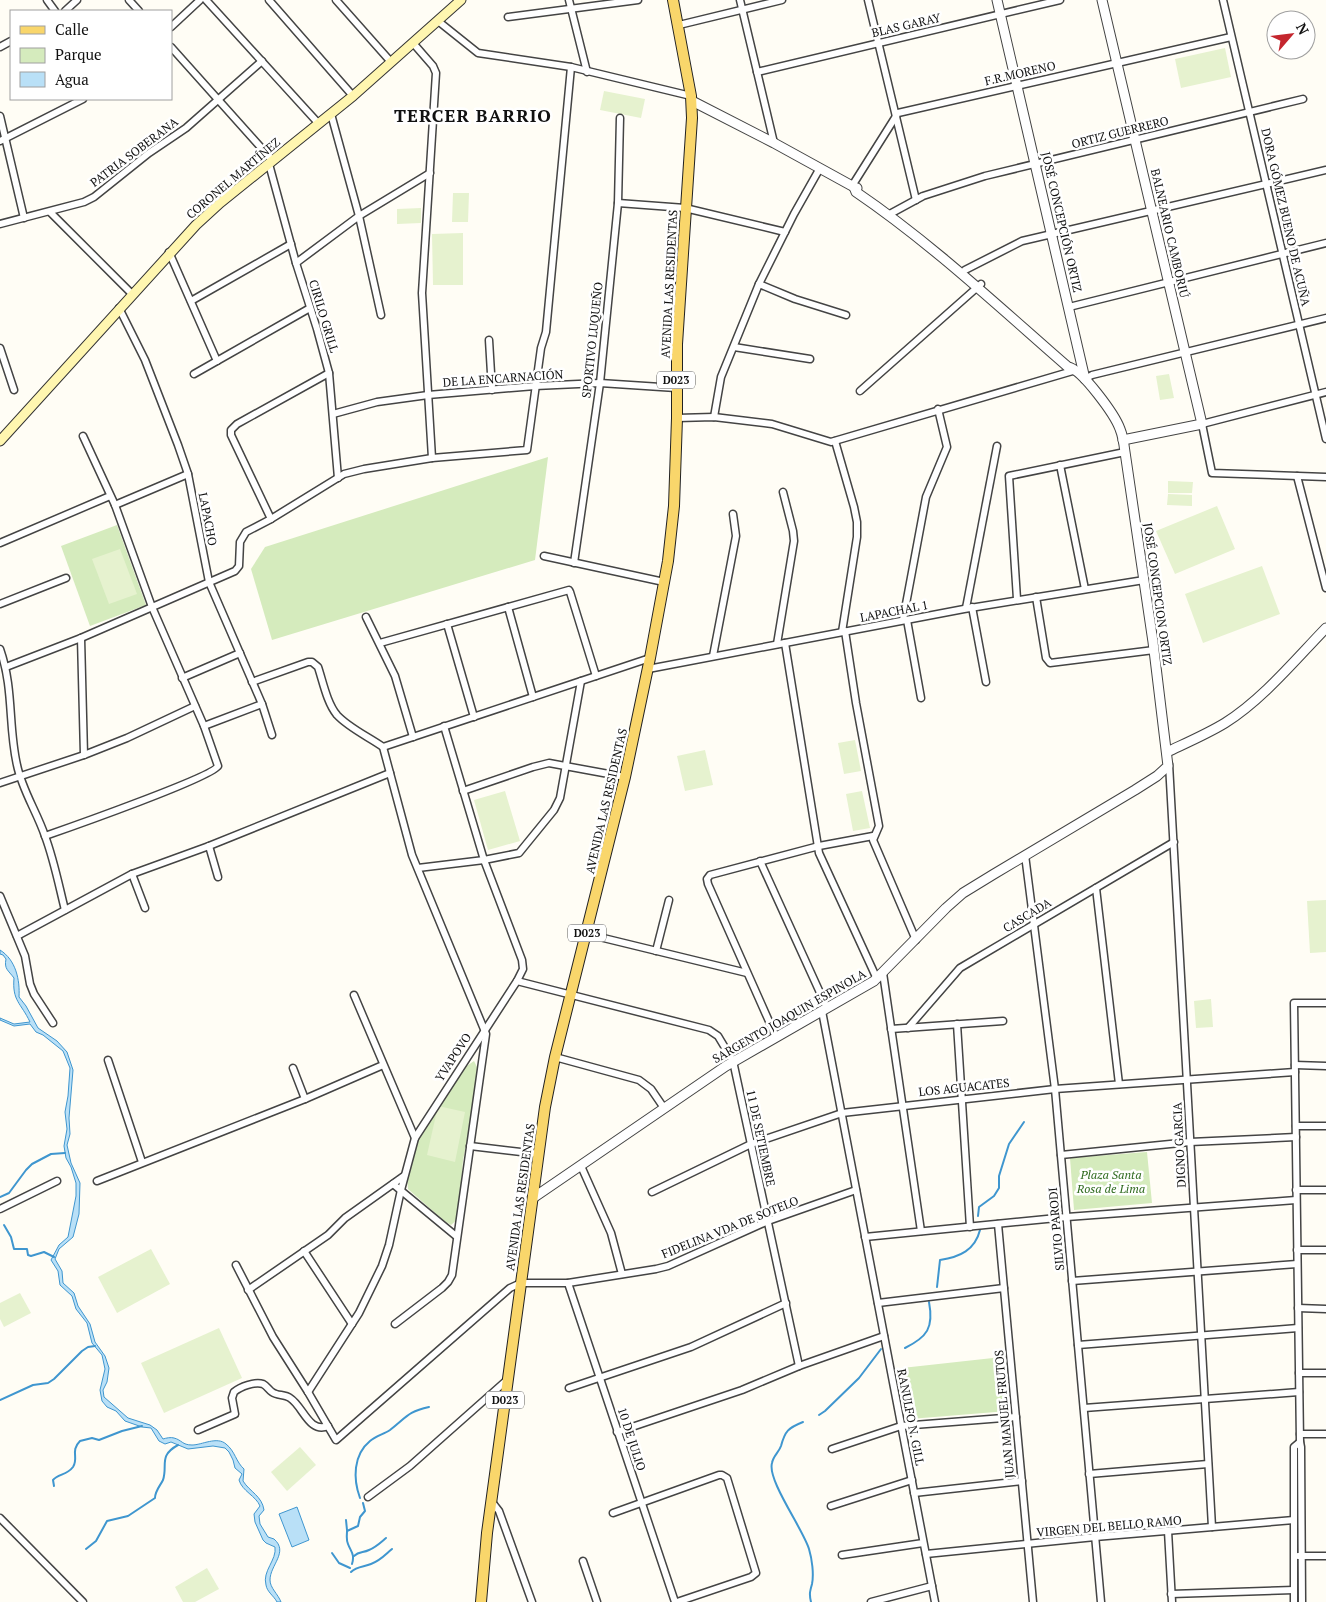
<svg xmlns="http://www.w3.org/2000/svg" width="1326" height="1602" font-family="'PT Serif',serif">
<rect width="100%" height="100%" fill="#fffdf5"/>
<!-- green -->
<g fill="#d5ebbd">
<path d="M548,457L535,560L272,640L251,569L265,547Z"/>
<path d="M117,525L146,605L90,626L61,546Z"/>
<path d="M474,1061L478,1069L476,1099L463,1160L458,1219L451,1225L443,1220L408,1189L407,1175L418,1139L458,1072Z"/>
<path d="M1147,1152L1152,1203L1074,1210L1070,1158Z"/>
<path d="M1002,1357L1008,1411L910,1419L902,1368Z"/>
</g>
<!-- pitch -->
<g fill="#e6f2cf">
<path d="M1225,48L1231,77L1181,88L1175,59Z"/>
<path d="M604,91L645,99L641,118L600,110Z"/>
<path d="M453,193H469L468,222H452Z"/>
<path d="M421,208V223L397,224V209Z"/>
<path d="M463,233V285H433L432,234Z"/>
<path d="M1169,374L1174,398L1160,400L1156,376Z"/>
<path d="M1168,481L1193,482L1192,493H1168Z"/>
<path d="M1168,494L1192,495V506L1167,505Z"/>
<path d="M1217,506L1235,549L1175,574L1156,531Z"/>
<path d="M120,549L137,594L109,604L92,559Z"/>
<path d="M1262,566L1280,614L1203,643L1185,594Z"/>
<path d="M855,740L861,771L844,774L838,743Z"/>
<path d="M705,750L713,785L685,791L677,756Z"/>
<path d="M505,791L520,841L488,850L474,800Z"/>
<path d="M862,791L870,828L853,831L846,794Z"/>
<path d="M1326,900V952L1310,953L1307,901Z"/>
<path d="M1211,999L1213,1027L1196,1028L1194,1001Z"/>
<path d="M438,1106L465,1112L455,1162L427,1155Z"/>
<path d="M151,1249L170,1284L117,1313L98,1277Z"/>
<path d="M20,1293L31,1313L4,1327L0,1319V1303Z"/>
<path d="M219,1328L242,1378L164,1413L141,1363Z"/>
<path d="M300,1447L316,1465L287,1491L271,1472Z"/>
<path d="M207,1568L219,1589L195,1602H183L175,1587Z"/>
</g>
<!-- water -->
<g fill="#b9e0f7" stroke="#3f96cf">
<path d="M0,950C16,960 20,980 19,997L26,1006L38,1028L57,1041L67,1052L73,1070L69,1118L70,1134L67,1145L71,1163L80,1183L79,1214L73,1237L59,1249L55,1259L62,1271L63,1283L74,1293L78,1306L90,1324L95,1342L105,1356L109,1368L107,1382L103,1390L104,1397L128,1418L150,1425L157,1430L163,1439C166,1438 171,1437 174,1438C182,1440 182,1445 192,1445C202,1445 217,1436 226,1444C235,1451 236,1462 244,1469L243,1481C250,1492 262,1496 264,1510L259,1516L260,1524L268,1537L274,1539C289,1552 270,1565 270,1580C270,1588 278,1594 281,1602H277C274,1596 267,1592 266,1585C262,1571 277,1560 275,1547L266,1543L263,1540L255,1522L254,1514L260,1506C256,1496 242,1491 239,1480L242,1474L235,1468L233,1460L229,1452L225,1448L213,1446L188,1449L171,1442L165,1444L159,1441L151,1428L142,1427L125,1421L116,1411L107,1407L102,1401L100,1390L105,1369L102,1355L92,1343L87,1323L76,1309L72,1296L60,1285L58,1271L51,1260L59,1245L68,1237L76,1196V1183L71,1167L66,1158L64,1146L67,1129L65,1112L68,1096L70,1068L63,1051L43,1035L36,1032L30,1024L14,1026L0,1020V1018L14,1024L30,1022C21,1003 12,1001 14,978C8,970 4,969 6,959L3,955L0,954Z"/>
<path d="M297,1507L309,1540L292,1547L279,1514Z"/>
</g>
<g fill="none" stroke-linecap="round" stroke-linejoin="round">
<!-- stream -->
<g stroke="#3f96cf" stroke-width="2">
<path d="M0,1197L9,1193L26,1170L32,1164L51,1154L65,1153"/>
<path d="M978,1216L979,1207L994,1196L999,1188V1176L1009,1144L1024,1122"/>
<path d="M4,1225L11,1237L14,1249H27L28,1255L31,1256L44,1252L54,1257"/>
<path d="M937,1287L940,1260C960,1257 975,1250 980,1230"/>
<path d="M905,1348C927,1337 934,1328 929,1302"/>
<path d="M0,1400L33,1385L48,1383L54,1379L82,1351L88,1347L95,1346"/>
<path d="M819,1415L825,1411L859,1378L881,1349"/>
<path d="M803,1422C788,1428 785,1431 781,1446C779,1452 773,1456 772,1463C767,1480 803,1529 809,1549C812,1559 814,1574 812,1584C810,1591 809,1594 811,1602"/>
<path d="M54,1486L53,1480C58,1474 67,1475 73,1467C79,1458 70,1451 80,1441L92,1438L99,1440L122,1431L142,1426"/>
<path d="M360,1498C353,1479 353,1455 370,1441C376,1436 384,1434 390,1430C407,1417 407,1412 429,1407"/>
<path d="M346,1520L347,1530"/>
<path d="M86,1549L96,1541L107,1521L128,1516L155,1498C155,1491 160,1486 163,1480C168,1465 158,1456 178,1445"/>
<path d="M332,1553L339,1563L350,1568"/>
<path d="M354,1556C359,1551 363,1553 369,1550C376,1547 380,1543 386,1538"/>
<path d="M352,1564C355,1554 351,1552 348,1544C346,1540 347,1535 347,1531L358,1526L360,1517L365,1511L363,1503"/>
<path d="M351,1572C357,1566 364,1567 371,1564C380,1561 385,1555 392,1549"/>
</g>
<!-- minor casing -->
<g stroke="#444" stroke-width="9">
<g id="minor">
<path d="M47,0L55,11"/>
<path d="M129,0L139,11"/>
<path d="M206,0L319,124"/>
<path d="M269,0L353,96"/>
<path d="M336,0L391,62"/>
<path d="M569,0L587,72"/>
<path d="M740,0L774,143"/>
<path d="M868,0L916,200"/>
<path d="M1223,0L1326,439"/>
<path d="M65,11L77,0"/>
<path d="M508,17L638,0"/>
<path d="M438,21L478,53L571,67L691,96"/>
<path d="M679,25L782,0"/>
<path d="M171,27L200,0"/>
<path d="M413,43L433,66L436,73L422,293L432,458"/>
<path d="M0,47L11,41"/>
<path d="M171,47L273,161"/>
<path d="M757,72L1060,0"/>
<path d="M331,114L359,216L381,315"/>
<path d="M0,116L24,218"/>
<path d="M0,141L83,99"/>
<path d="M269,164L296,263L317,329L329,373L338,478"/>
<path d="M852,186L898,113L1231,37"/>
<path d="M618,203L685,208L785,232"/>
<path d="M50,212L132,294"/>
<path d="M888,215L923,196L985,176L1303,99"/>
<path d="M0,224L84,202L94,197L149,153L186,128L262,61"/>
<path d="M169,252L217,361"/>
<path d="M296,263L359,216L430,173"/>
<path d="M965,270L1022,241L1326,170"/>
<path d="M759,284L795,299L846,315"/>
<path d="M191,301L291,244"/>
<path d="M1069,307L1326,243"/>
<path d="M119,308L145,360L178,445L188,474L209,582L262,704L272,735"/>
<path d="M489,340L492,390"/>
<path d="M734,347L810,359"/>
<path d="M0,348L14,390"/>
<path d="M194,374L310,308"/>
<path d="M1085,379L1092,375L1326,318"/>
<path d="M860,391L981,284"/>
<path d="M1326,392L1202,424L1212,473L1326,477"/>
<path d="M333,414L377,402L428,395L535,386L600,383L676,388"/>
<path d="M714,417L721,377L759,284L794,214L820,168"/>
<path d="M677,418L714,417L772,424L831,442L1076,370"/>
<path d="M835,441L854,507L857,522V537L842,632"/>
<path d="M1060,465L1085,589"/>
<path d="M1297,476L1326,588"/>
<path d="M115,505L188,474"/>
<path d="M271,519L231,435V430L237,424L329,373"/>
<path d="M0,543L110,496"/>
<path d="M544,556L664,582"/>
<path d="M574,563L600,383L618,203L620,118"/>
<path d="M1036,597L1046,658L1050,663L1154,650"/>
<path d="M1017,599L1009,476L1125,452"/>
<path d="M0,604L66,578"/>
<path d="M508,607L533,697"/>
<path d="M972,607L986,682"/>
<path d="M966,608L997,446"/>
<path d="M366,617L395,676L413,737"/>
<path d="M903,620L926,497L947,447L938,409"/>
<path d="M907,620L921,698"/>
<path d="M447,624L474,717"/>
<path d="M845,631L856,703L879,826L873,840L916,940"/>
<path d="M81,638L84,755"/>
<path d="M380,643L569,590L570,592L596,676"/>
<path d="M785,643L819,853L877,979"/>
<path d="M777,644L794,541L793,531L783,492"/>
<path d="M0,649C14,689 8,726 17,765C22,790 37,812 45,836C54,860 59,886 65,910"/>
<path d="M713,656L736,536L733,514"/>
<path d="M6,667L81,638L235,571L239,566L240,542L246,532L271,519L344,474L364,469L432,458L527,450L541,348L546,332L571,67"/>
<path d="M648,669L964,609L1144,580"/>
<path d="M182,678L240,653"/>
<path d="M252,682L308,662H312L318,667C323,682 327,703 337,715C349,728 369,737 383,747L412,855L486,1034L452,1275L448,1282L442,1288L395,1324"/>
<path d="M204,726L262,704"/>
<path d="M383,747L650,658"/>
<path d="M1169,764L1212,1527"/>
<path d="M0,783L84,755L127,738L195,706"/>
<path d="M463,791L533,767L549,763L625,777"/>
<path d="M45,836C68,828 213,777 218,766L204,726L152,607L115,505L83,436"/>
<path d="M209,846L218,877"/>
<path d="M1025,855L1055,1089L1101,1602"/>
<path d="M760,861L827,1008"/>
<path d="M418,868L484,860L519,853L554,810L560,798L581,681"/>
<path d="M132,874L145,908"/>
<path d="M1096,888L1119,1084"/>
<path d="M0,896L25,956L30,984L34,994L53,1023"/>
<path d="M587,934L747,973"/>
<path d="M17,936L132,874L209,846L390,773"/>
<path d="M656,951L669,900"/>
<path d="M883,973L921,1231"/>
<path d="M517,981L709,1030L718,1036L733,1061L799,1366"/>
<path d="M354,995L415,1138"/>
<path d="M822,1011L935,1602"/>
<path d="M957,1024L970,1227"/>
<path d="M908,1028L960,968L1174,842"/>
<path d="M891,1029L1003,1021"/>
<path d="M776,1037L708,884L707,879L710,875L819,846L873,836"/>
<path d="M555,1057L639,1080L651,1089L664,1108"/>
<path d="M108,1060L142,1162"/>
<path d="M1295,1065L1326,1066"/>
<path d="M293,1068L305,1099"/>
<path d="M1296,1126H1326"/>
<path d="M470,1146L538,1154"/>
<path d="M1061,1155L1190,1142L1296,1137"/>
<path d="M581,1166L611,1233L622,1274"/>
<path d="M97,1181L305,1099L383,1065"/>
<path d="M393,1184L456,1236"/>
<path d="M1296,1190H1326"/>
<path d="M652,1192L751,1144L842,1113L1055,1089L1295,1072"/>
<path d="M0,1209L57,1181"/>
<path d="M998,1224L1033,1602"/>
<path d="M865,1237L1067,1217L1296,1200"/>
<path d="M1297,1250H1326"/>
<path d="M304,1251L352,1324"/>
<path d="M236,1265L273,1337L308,1392L336,1440L510,1288L521,1283H568L656,1269L668,1266L768,1221L856,1190"/>
<path d="M1072,1281L1297,1264"/>
<path d="M568,1283L675,1602"/>
<path d="M248,1290L328,1235L345,1218L404,1176"/>
<path d="M878,1303L1004,1288"/>
<path d="M1298,1308L1326,1309"/>
<path d="M1078,1345L1298,1328"/>
<path d="M1299,1373H1326"/>
<path d="M569,1388L691,1347L786,1303"/>
<path d="M308,1392L359,1313L382,1266L389,1245L401,1190L415,1138L517,981L523,969L522,960L484,860L444,726"/>
<path d="M1084,1408L1299,1392"/>
<path d="M198,1430L235,1414L232,1398L234,1392C240,1387 255,1381 263,1384C267,1386 269,1390 272,1392C277,1396 285,1394 290,1398C303,1406 309,1434 328,1426"/>
<path d="M617,1432L742,1390L799,1366L884,1336"/>
<path d="M1300,1434H1326"/>
<path d="M832,1449L901,1426L1016,1417"/>
<path d="M1089,1474L1208,1464"/>
<path d="M914,1493L1022,1481"/>
<path d="M368,1497L410,1466L507,1380"/>
<path d="M492,1502L499,1511L532,1602"/>
<path d="M831,1506L912,1480"/>
<path d="M613,1513L719,1475H722L727,1478L756,1573L751,1577L677,1602"/>
<path d="M0,1518L83,1602"/>
<path d="M1168,1531L1172,1602"/>
<path d="M926,1554L1095,1537L1294,1520"/>
<path d="M842,1555L923,1543"/>
<path d="M1298,1556H1326"/>
<path d="M583,1561L597,1602"/>
<path d="M1171,1594L1294,1590"/>
<path d="M871,1602L932,1586"/>
<path d="M1294,1602V1447L1300,1442"/>
<path d="M1302,1602L1301,1447L1300,1442L1294,1003H1326"/>
</g>
</g>
<!-- tertiary casing -->
<g stroke="#444" stroke-width="11">
<g id="tertiary">
<path d="M997,0L1085,379"/>
<path d="M1102,0L1202,424L1123,440"/>
<path d="M692,101L774,143L854,187L857,188"/>
<path d="M1167,752C1186,743 1207,734 1225,723C1263,699 1295,660 1326,628"/>
<path d="M533,1198L726,1066L874,981L946,908L963,893L994,874L1135,790L1157,776L1168,766L1153,642L1125,452C1124,444 1123,436 1120,429C1115,415 1082,369 1068,367C999,307 931,243 856,192L854,187"/>
</g>
</g>
<!-- secondary casing -->
<g stroke="#333" stroke-width="11">
<path id="secondary" d="M0,441L196,225L220,203L353,96L461,0"/>
</g>
<!-- primary casing -->
<g stroke="#222" stroke-width="12">
<path id="primary" d="M481,1602L487,1533L545,1107L555,1057L625,777L650,658L668,561L674,506L677,418V344L692,118L691,96L673,0"/>
</g>
<!-- minor -->
<use href="#minor" stroke="#fff" stroke-width="6"/>
<!-- tertiary -->
<use href="#tertiary" stroke="#fff" stroke-width="9"/>
<!-- secondary -->
<use href="#secondary" stroke="#fff6b0" stroke-width="9"/>
<!-- primary -->
<use href="#primary" stroke="#f9d66b" stroke-width="10"/>
</g>
<g text-anchor="middle" dominant-baseline="central" stroke-width="5" stroke-linejoin="round" paint-order="stroke">
<!-- shield labels -->
<g fill="#fff" stroke="#585858" stroke-width="1">
<rect x="657" y="371.5" width="38" height="17" rx="4"/>
<rect x="568" y="924.5" width="38" height="17" rx="4"/>
<rect x="486" y="1391.5" width="38" height="17" rx="4"/>
</g>
<g font-size="11" font-weight="bold" fill="#111">
<text x="676" y="380">D023</text>
<text x="587" y="933">D023</text>
<text x="505" y="1400">D023</text>
</g>
<!-- street labels -->
<g font-size="12" fill="#111" stroke="#fff">
<text transform="translate(906 25) rotate(-13)">BLAS GARAY</text>
<text transform="translate(1020 73) rotate(-13)">F.R.MORENO</text>
<text transform="translate(1120 132) rotate(-14)">ORTIZ GUERRERO</text>
<text transform="translate(134 152) rotate(-37)">PATRIA SOBERANA</text>
<text transform="translate(233 178) rotate(-40)">CORONEL MARTÍNEZ</text>
<text transform="translate(1286 217) rotate(77)">DORA GÓMEZ BUENO DE ACUÑA</text>
<text transform="translate(1062 222) rotate(77)">JOSÉ CONCEPCIÓN ORTIZ</text>
<text transform="translate(1170 233) rotate(77)">BALNEARIO CAMBORIÚ</text>
<text transform="translate(669 284) rotate(-87)">AVENIDA LAS RESIDENTAS</text>
<text transform="translate(324 316) rotate(73)">CIRILO GRILL</text>
<text transform="translate(592 340) rotate(-84)">SPORTIVO LUQUEÑO</text>
<text transform="translate(503 378) rotate(-4)">DE LA ENCARNACIÓN</text>
<text transform="translate(208 519) rotate(79)">LAPACHO</text>
<text transform="translate(1158 594) rotate(82)">JOSÉ CONCEPCION ORTIZ</text>
<text transform="translate(894 611) rotate(-11)">LAPACHAL 1</text>
<text transform="translate(606 801) rotate(-77)">AVENIDA LAS RESIDENTAS</text>
<text transform="translate(1027 915) rotate(-31)">CASCADA</text>
<text transform="translate(789 1016) rotate(-30)">SARGENTO JOAQUIN ESPINOLA</text>
<text transform="translate(453 1057) rotate(-57)">YVAPOVO</text>
<text transform="translate(964 1087) rotate(-6)">LOS AGUACATES</text>
<text transform="translate(761 1138) rotate(78)">11 DE SETIEMBRE</text>
<text transform="translate(1179 1145) rotate(-93)">DIGNO GARCIA</text>
<text transform="translate(520 1197) rotate(-82)">AVENIDA LAS RESIDENTAS</text>
<text transform="translate(730 1227) rotate(-22)">FIDELINA VDA DE SOTELO</text>
<text transform="translate(1056 1229) rotate(-95)">SILVIO PARODI</text>
<text transform="translate(1004 1414) rotate(-95)">JUAN MANUEL FRUTOS</text>
<text transform="translate(911 1417) rotate(79)">RANULFO N. GILL</text>
<text transform="translate(632 1439) rotate(72)">10 DE JULIO</text>
<text transform="translate(1109 1526) rotate(-5)">VIRGEN DEL BELLO RAMO</text>
</g>
<!-- park labels -->
<g font-size="12" font-style="italic" fill="#2f6b1f" stroke="#fff">
<text x="1111" y="1174">Plaza Santa<tspan x="1111" dy="14">Rosa de Lima</tspan></text>
</g>
<!-- district labels -->
<g font-size="18" font-weight="bold" letter-spacing="1" fill="#111" stroke="#fff">
<text x="473" y="115">TERCER BARRIO</text>
</g>
</g>
<!-- legend -->
<rect x="10" y="10" width="162" height="90" fill="#ffffff" stroke="#a0a0a0"/>
<rect x="20" y="26" width="25" height="8" fill="#f9d66b" stroke="#a0a0a0"/>
<text x="55" y="35" font-size="15" fill="#111111">Calle</text>
<rect x="20" y="48" width="25" height="15" fill="#d5ebbd" stroke="#a0a0a0"/>
<text x="55" y="60" font-size="15" fill="#111111">Parque</text>
<rect x="20" y="72" width="25" height="15" fill="#b9e0f7" stroke="#a0a0a0"/>
<text x="55" y="85" font-size="15" fill="#111111">Agua</text>
<!-- north arrow -->
<g transform="translate(1291 35) rotate(62)"><circle r="24" fill="#ffffff" stroke="#a0a0a0"/>
<path d="M0-4L9 19L0 12L-9 19Z" fill="#c4262e"/>
<text y="-8" font-size="14" font-weight="bold" text-anchor="middle" fill="#111111">N</text>
</g>
</svg>
